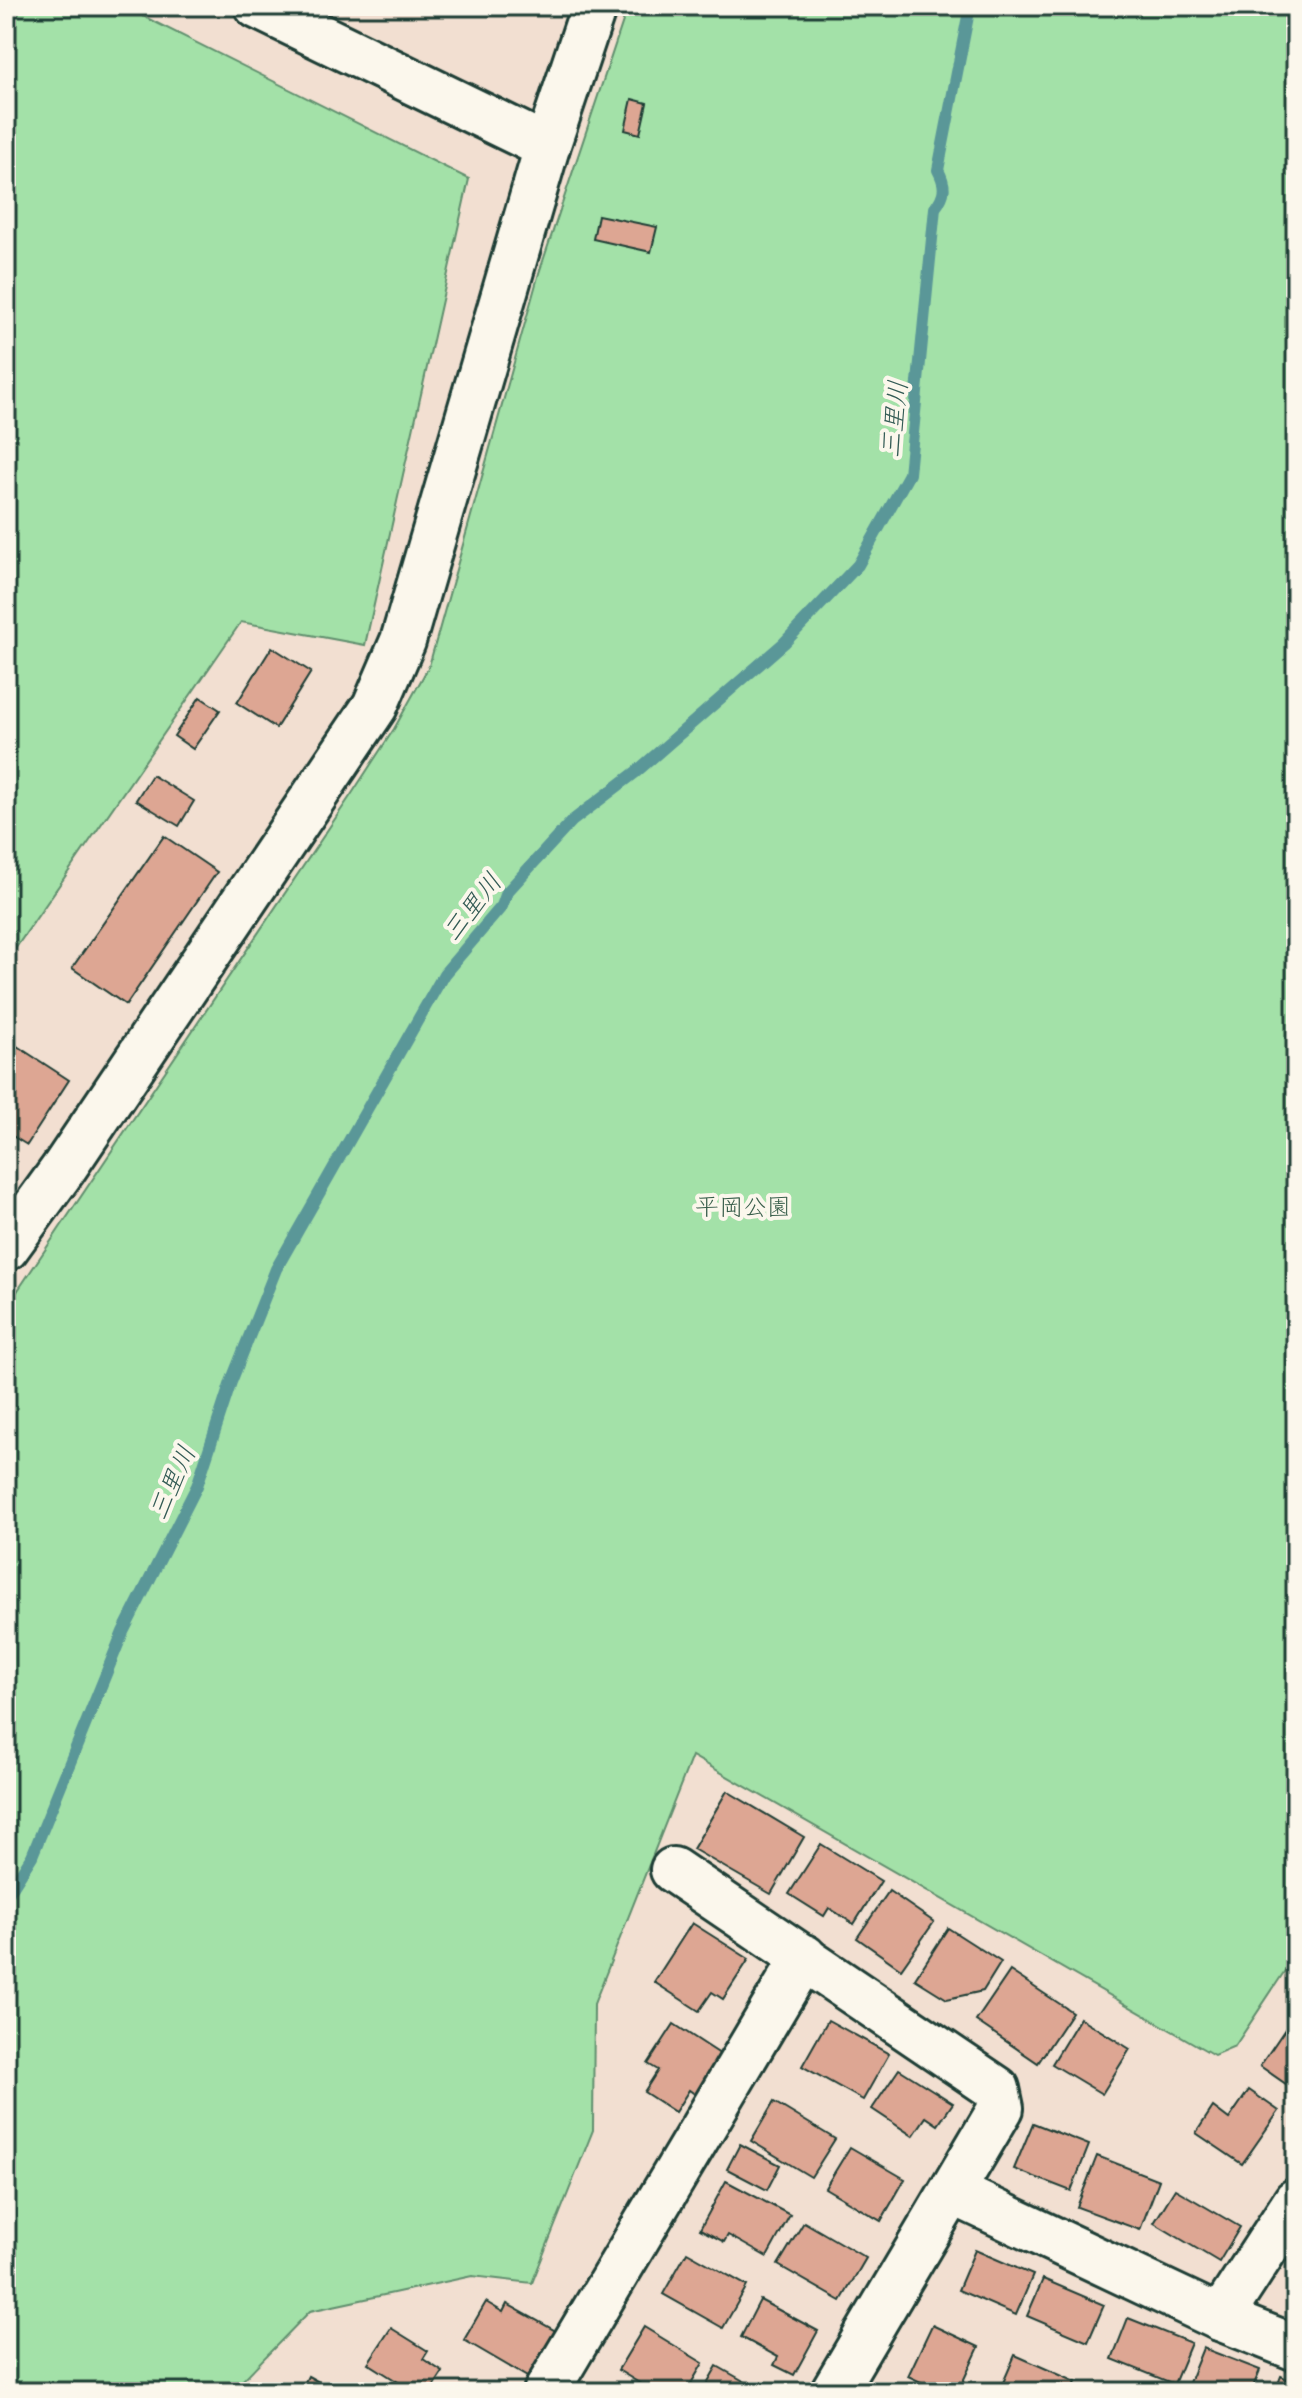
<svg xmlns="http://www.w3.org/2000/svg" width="1302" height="2398" font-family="Mali,'Klee One',sans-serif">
<rect width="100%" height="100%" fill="#f2dfd1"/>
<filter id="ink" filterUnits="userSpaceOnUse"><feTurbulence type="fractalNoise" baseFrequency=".0125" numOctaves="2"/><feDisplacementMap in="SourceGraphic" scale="16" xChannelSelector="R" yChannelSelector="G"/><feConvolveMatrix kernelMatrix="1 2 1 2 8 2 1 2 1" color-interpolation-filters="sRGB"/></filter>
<g filter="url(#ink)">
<!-- green -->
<g fill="#a3e1a8" stroke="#618f6e" stroke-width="2">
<path d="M6,6H123L469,179L365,645L241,622L6,962Z"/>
<path d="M628,6H1296V1954L1235,2046L1214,2055L692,1756L594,2004L593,2130L532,2283L472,2276L310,2311L242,2381L237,2392H6V1308L351,795L394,729L429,666L539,273Z"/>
</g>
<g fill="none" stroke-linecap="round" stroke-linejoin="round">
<!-- stream -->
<path stroke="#5a9798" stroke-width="12" d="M6,1897L32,1856L123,1632L197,1486L231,1382L276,1269L444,974L502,906L507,892L572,821L636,772L784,643L858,565L909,474L935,208C946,194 946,185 938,170L970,6"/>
</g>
<!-- building -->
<g fill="#dda693" stroke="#1f3d34" stroke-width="2">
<path d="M632,99L647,103L640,134L625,130Z"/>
<path d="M598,215L657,227L651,252L593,239Z"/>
<path d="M272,647L311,672L276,728L237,703Z"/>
<path d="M200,697L220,710L193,749L174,736Z"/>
<path d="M152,775L194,801L179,826L136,800Z"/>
<path d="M164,836L217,872L126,1005L72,968Z"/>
<path d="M17,1046L69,1080L27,1145L6,1132V1064Z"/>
<path d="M727,1791L804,1837L771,1894L693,1849Z"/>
<path d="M821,1844L881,1881L854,1924L829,1908L824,1916L789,1894Z"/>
<path d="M889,1891L934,1922L901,1969L857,1938Z"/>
<path d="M692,1923L749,1959L723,1999L712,1992L699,2011L654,1982Z"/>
<path d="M948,1928L1001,1962L983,1991L947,1999L915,1979Z"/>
<path d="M1010,1971L1072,2012L1038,2063L976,2021Z"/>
<path d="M1296,2013V2091L1260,2066Z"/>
<path d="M1080,2018L1130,2049L1102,2094L1052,2064Z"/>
<path d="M828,2020L889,2054L863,2100L802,2066Z"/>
<path d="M674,2024L726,2058L699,2097L689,2090L675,2112L644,2092L658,2070L648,2064Z"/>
<path d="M899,2069L953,2103L938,2125L926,2117L913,2136L872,2109Z"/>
<path d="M1249,2090L1279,2111L1242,2164L1196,2133L1213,2107L1229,2119Z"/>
<path d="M774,2102L835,2139L811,2177L751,2141Z"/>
<path d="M1033,2123L1089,2145L1071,2191L1014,2169Z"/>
<path d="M740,2144L780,2165L767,2190L727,2169Z"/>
<path d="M850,2147L905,2179L881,2221L825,2188Z"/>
<path d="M1097,2156L1159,2180L1140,2230L1077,2207Z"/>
<path d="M726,2181L790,2215L767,2257L728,2235L724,2242L700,2229Z"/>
<path d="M1175,2189L1240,2227L1219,2262L1154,2223Z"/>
<path d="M804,2222L866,2258L841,2301L778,2265Z"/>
<path d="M975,2250L1033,2275L1016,2315L958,2290Z"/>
<path d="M687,2252L747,2286L723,2328L663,2294Z"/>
<path d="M1043,2279L1104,2305L1088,2342L1027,2316Z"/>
<path d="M760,2300L818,2331L794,2375L774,2365L778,2357L741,2337Z"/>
<path d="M486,2302L503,2312L507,2304L561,2334L534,2381L464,2340Z"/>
<path d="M1128,2318L1191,2343L1174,2384L1112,2359Z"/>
<path d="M932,2325L979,2347L958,2392H942L908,2376Z"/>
<path d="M644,2327L703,2363L686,2392H654L618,2370Z"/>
<path d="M391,2328L428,2351L423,2359L443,2372L430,2392H414L368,2363Z"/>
<path d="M1203,2348L1260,2370L1251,2392H1191L1186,2390Z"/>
<path d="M1015,2355L1076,2382L1072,2392H999Z"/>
<path d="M717,2366L763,2392H702Z"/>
<path d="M308,2376L337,2392H300Z"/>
<path d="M1281,2376L1296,2383V2392H1275Z"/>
</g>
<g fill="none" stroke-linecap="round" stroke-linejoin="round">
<!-- minor casing -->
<g stroke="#1f3d34" stroke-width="50">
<g id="minor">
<path d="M257,6L547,147"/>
<path d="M6,1248L64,1168L375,706L403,641L547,147L594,6"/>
<path d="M673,1870L997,2089L1001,2108L833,2392"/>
<path d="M953,2192L1220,2318L1296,2348"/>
<path d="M1220,2318L1296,2201"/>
<path d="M546,2392L804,1957"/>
</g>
</g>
<!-- minor -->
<use href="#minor" stroke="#fbf7ec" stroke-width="44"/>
</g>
</g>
<g text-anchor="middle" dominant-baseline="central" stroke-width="8" stroke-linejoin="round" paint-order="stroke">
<!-- park labels -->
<g font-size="24" fill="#395e4b" stroke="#fbf7ec">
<text x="743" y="1205">平岡公園</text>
</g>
<!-- water labels -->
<g font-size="26" font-style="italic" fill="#335b55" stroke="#fbf7ec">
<text transform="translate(893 419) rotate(-84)">三里川</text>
<text transform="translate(471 906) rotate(-52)">三里川</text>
<text transform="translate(171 1482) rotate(-66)">三里川</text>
</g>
</g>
<!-- margin -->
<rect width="1302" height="2398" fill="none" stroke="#fbf7ec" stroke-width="32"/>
<rect x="16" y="16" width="1270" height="2366" fill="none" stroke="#1f3d34" stroke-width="3" filter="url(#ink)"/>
</svg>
